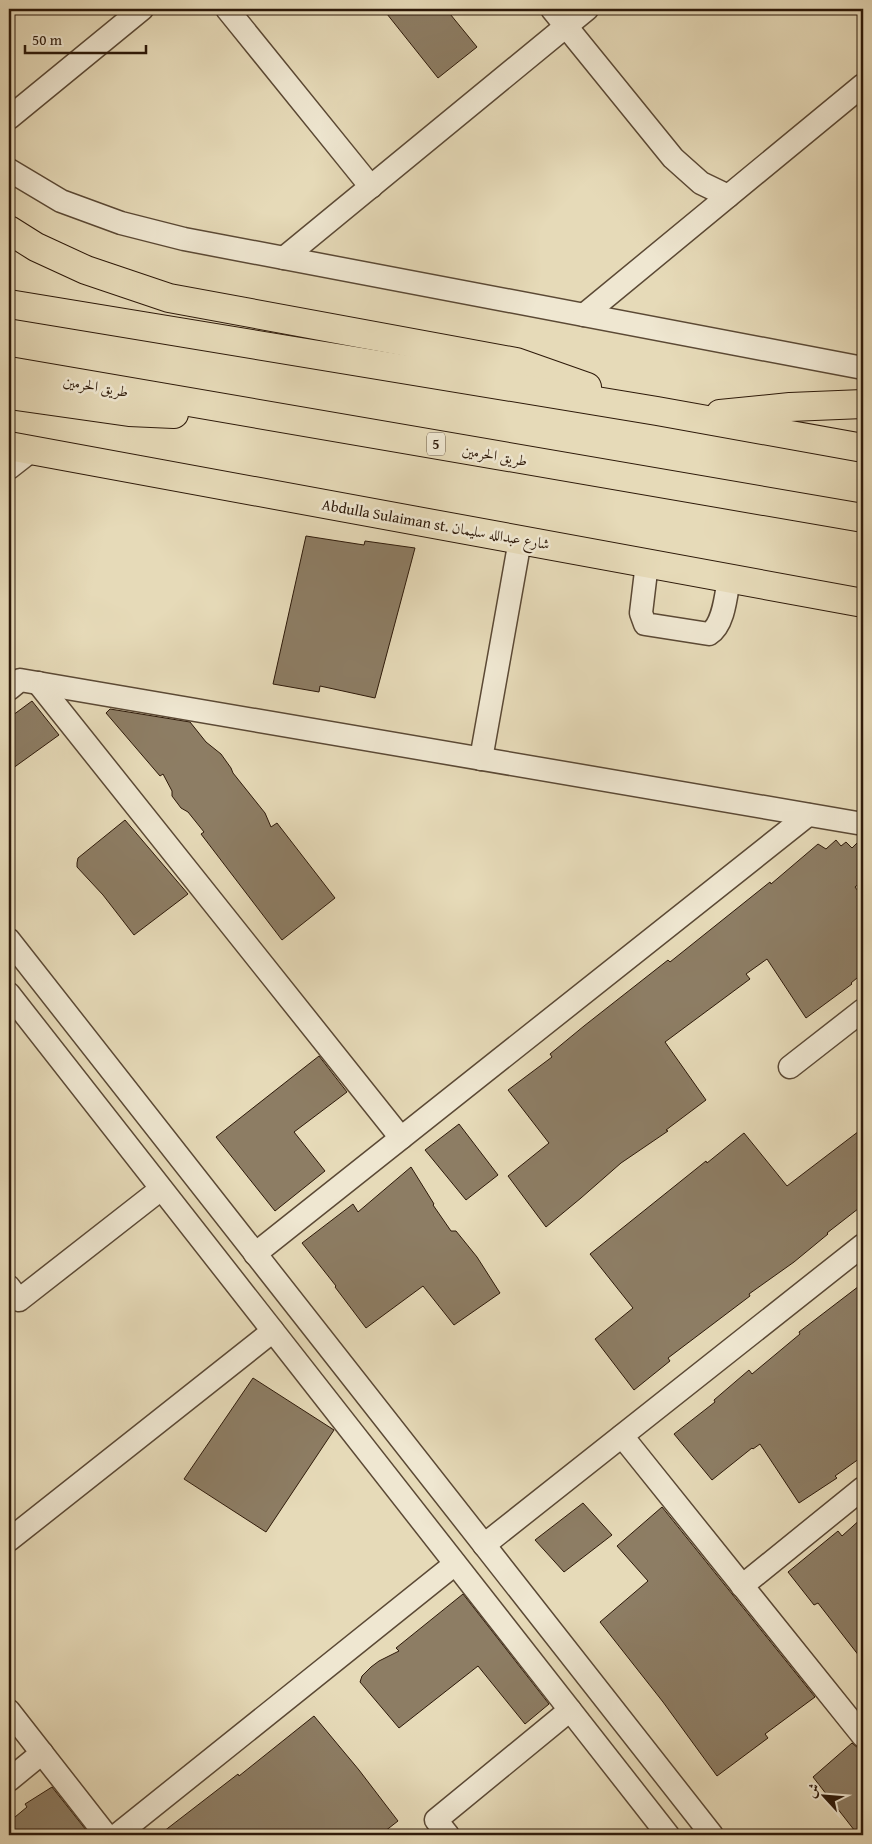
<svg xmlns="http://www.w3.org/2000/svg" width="872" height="1844" font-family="'Gentium Book Plus',Amiri,serif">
<rect width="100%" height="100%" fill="#e6dab8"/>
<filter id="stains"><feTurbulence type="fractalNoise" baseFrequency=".004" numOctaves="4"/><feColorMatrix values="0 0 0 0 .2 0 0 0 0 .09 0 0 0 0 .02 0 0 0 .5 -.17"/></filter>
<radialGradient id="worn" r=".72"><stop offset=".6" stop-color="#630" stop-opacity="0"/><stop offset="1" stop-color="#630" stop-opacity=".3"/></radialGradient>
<!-- building -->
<g fill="#8d7d64" stroke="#2d1909">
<path d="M383,9H446L477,47L438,78Z"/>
<path d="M306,536L364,545L365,541L415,548L375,698L320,686L319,692L273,684Z"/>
<path d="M32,701L59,735L9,771V718Z"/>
<path d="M110,709L190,722L206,742L221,754L231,768L233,773L265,813L271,827L277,823L335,898L282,940L201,834L204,832L188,812L181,808L172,796V791L163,774L160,776L106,713Z"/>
<path d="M125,820L188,894L134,935L103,895L77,867V863L78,858Z"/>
<path d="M863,837V880L855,887L863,898V973L851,983L852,984L806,1018L767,959L746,974L750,979L665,1042L706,1100L666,1130L668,1131L621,1163L581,1198L546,1227L508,1176L549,1143L508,1090L552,1057L550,1054L584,1026L668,960L670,962L770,882L771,884L818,844L826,849L836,840L841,846L846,842L852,848Z"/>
<path d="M319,1056L347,1092L294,1132L325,1171L275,1211L216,1137Z"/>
<path d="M459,1124L498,1175L466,1200L425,1150Z"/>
<path d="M863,1128V1205L827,1233L828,1234L794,1262L749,1294L750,1296L668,1358L670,1361L634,1390L595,1339L633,1308L590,1254L706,1161L707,1163L744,1133L787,1186Z"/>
<path d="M411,1167L434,1204L433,1205L451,1231H456L477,1257L500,1293L454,1325L423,1286L366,1328L335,1287L336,1286L302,1243L353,1204L358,1212Z"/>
<path d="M863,1283V1456L835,1476L837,1478L799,1503L760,1444L753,1449L752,1448L712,1480L674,1434L715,1402L714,1400L749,1370L752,1374L800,1334L799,1332Z"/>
<path d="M253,1378L334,1430L266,1532L184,1479Z"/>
<path d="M583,1503L612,1535L564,1572L535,1540Z"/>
<path d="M662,1507L815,1697L765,1734L768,1738L717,1776L663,1702L600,1622L648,1581L617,1546Z"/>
<path d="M863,1517V1661L818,1603L814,1605L788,1572L838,1531L842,1536Z"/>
<path d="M463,1594L549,1704L525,1724L478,1666L399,1728L360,1682L362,1676L371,1667L379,1661L399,1651L396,1648Z"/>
<path d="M314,1716L359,1770L398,1821L380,1835H159L238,1774L239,1776Z"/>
<path d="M852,1743L858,1748L863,1749V1835H858L813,1777Z"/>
<path d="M52,1787L90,1835H9V1822L27,1807L25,1804Z"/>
</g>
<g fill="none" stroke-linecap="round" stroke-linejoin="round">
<!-- minor casing -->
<g stroke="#5b4935" stroke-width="25">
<g id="minor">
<path d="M227,9L371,187"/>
<path d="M552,9L673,158L701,183L728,196"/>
<path d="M9,118L142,9"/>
<path d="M9,170L61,201L121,223L184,239L863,368"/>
<path d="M284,258L587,9"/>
<path d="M584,315L863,85"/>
<path d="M9,468L32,450"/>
<path d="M647,563L641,613L645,624L709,634C724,625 726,595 729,578"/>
<path d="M38,683L401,1138"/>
<path d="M9,689L20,680L863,824"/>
<path d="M481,759L520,540"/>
<path d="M9,940L712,1835"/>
<path d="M9,994L668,1835"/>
<path d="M790,1067L863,1010"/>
<path d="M255,1254L808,815"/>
<path d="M9,1287L19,1300L161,1189"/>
<path d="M622,1436L863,1736"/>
<path d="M9,1540L273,1331"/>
<path d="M484,1545L863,1245"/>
<path d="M742,1586L863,1488"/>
<path d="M9,1711L106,1835"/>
<path d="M9,1780L42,1753"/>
<path d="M117,1835L455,1564"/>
<path d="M448,1835L436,1820L570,1710"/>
</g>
</g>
<!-- major casing -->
<g stroke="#2d1909" stroke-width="30">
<path id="major" d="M9,446L863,603"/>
</g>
<!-- highway casing -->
<g stroke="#2d1909" stroke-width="30">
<g id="highway">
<path d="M9,230L36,247L86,270L169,298L516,362L587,387"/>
<path d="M9,304L657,411L863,448"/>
<path d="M9,371L863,518"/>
<path d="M9,395L129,412L174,414"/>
<path d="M720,414L790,407L863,404"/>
</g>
</g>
<!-- minor -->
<use href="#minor" stroke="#efe7d1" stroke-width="22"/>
<!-- major -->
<use href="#major" stroke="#e6dab8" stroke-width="28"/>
<!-- highway -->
<use href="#highway" stroke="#e6dab8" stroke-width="28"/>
</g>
<g text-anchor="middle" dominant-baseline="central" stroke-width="5" stroke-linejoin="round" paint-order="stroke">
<!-- shield labels -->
<rect fill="#efe7d1" stroke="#675745" stroke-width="1" x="427" y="432.5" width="18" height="23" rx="4"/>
<g font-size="14" font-weight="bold" fill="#2d1909">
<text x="436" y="444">5</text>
</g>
<!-- street labels -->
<g font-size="15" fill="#2d1909" stroke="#efe7d1">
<text transform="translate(96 386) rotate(10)">طريق الحرمين</text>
<text transform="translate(495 455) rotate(10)">طريق الحرمين</text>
<text transform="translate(436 524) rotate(10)">Abdulla Sulaiman st. شارع عبدالله سليمان</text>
</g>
</g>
<!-- margin -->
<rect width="872" height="1844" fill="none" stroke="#e6dab8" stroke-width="30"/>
<rect x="10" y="10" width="852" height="1824" fill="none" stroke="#2d1909" stroke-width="2.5"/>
<rect x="15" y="15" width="842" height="1814" fill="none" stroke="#2d1909"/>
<!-- north arrow -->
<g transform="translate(824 1796) rotate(296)" stroke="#efe7d1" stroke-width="4" paint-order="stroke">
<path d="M0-4L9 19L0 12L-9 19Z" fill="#2d1909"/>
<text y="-8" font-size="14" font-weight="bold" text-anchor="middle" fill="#2d1909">ش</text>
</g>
<!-- scale -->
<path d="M25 45v8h121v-8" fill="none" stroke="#2d1909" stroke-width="2.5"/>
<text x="32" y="45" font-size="15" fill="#2d1909" stroke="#efe7d1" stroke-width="4" paint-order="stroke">50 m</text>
<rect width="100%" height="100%" filter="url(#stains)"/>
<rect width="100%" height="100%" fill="url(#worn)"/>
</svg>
